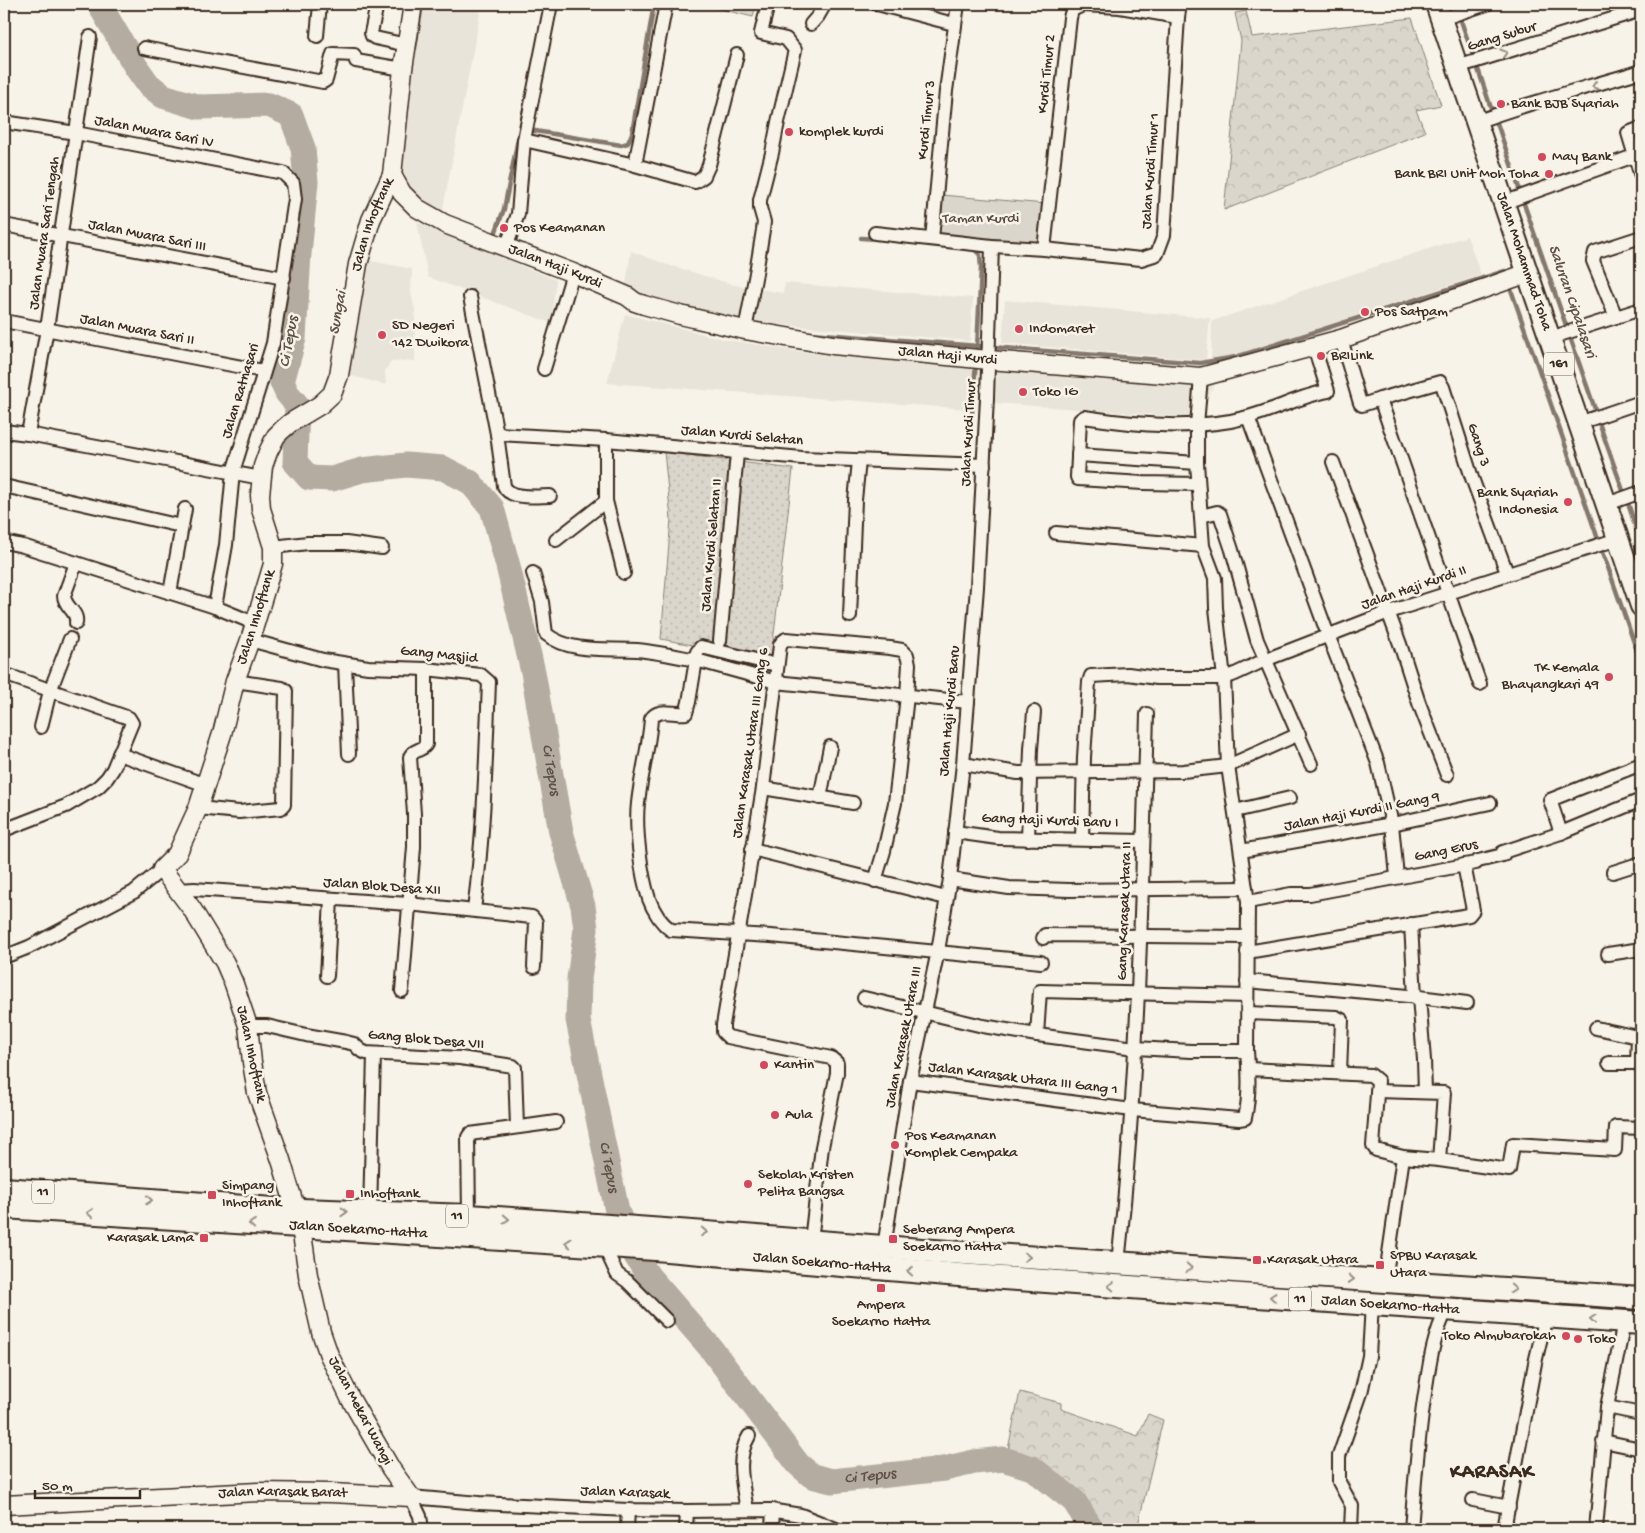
<svg xmlns="http://www.w3.org/2000/svg" width="1645" height="1533" font-family="'Gochi Hand',sans-serif">
<defs>
<pattern id="grass-dots" width="8" height="8" patternUnits="userSpaceOnUse" patternTransform="scale(1.25)"><rect width="8" height="8" fill="#dbd6cb"/><path d="M2 2h.1M6 6h.1" fill="none" stroke="#bdb8ae" stroke-width="1.8" stroke-linecap="round"/></pattern>
<pattern id="forest-crowns" width="20" height="18" patternUnits="userSpaceOnUse" patternTransform="scale(1.25)"><rect width="20" height="18" fill="#dbd6cb"/><path d="M2 6a3 3 0 1 1 6 0M12 15a3 3 0 1 1 6 0" fill="none" stroke="#bdb8ae"/></pattern>
</defs>
<rect width="100%" height="100%" fill="#f7f3e8"/>
<filter id="ink" filterUnits="userSpaceOnUse"><feTurbulence type="fractalNoise" baseFrequency=".02" numOctaves="2"/><feDisplacementMap in="SourceGraphic" scale="10" xChannelSelector="R" yChannelSelector="G"/><feConvolveMatrix kernelMatrix="1 2 1 2 8 2 1 2 1" color-interpolation-filters="sRGB"/></filter>
<g filter="url(#ink)">
<!-- built -->
<g fill="#e9e4d9">
<path d="M420,4H482L442,214L405,188L400,173L396,150Z"/>
<path d="M417,222L556,280L551,323L428,277Z"/>
<path d="M1467,236L1481,275L1211,363L1212,321Z"/>
<path d="M631,251L665,264L735,285L783,293L785,283L973,298L970,341L714,319L625,290Z"/>
<path d="M366,260L412,269L411,293L415,310V361L391,362L385,371L386,385L341,373Z"/>
<path d="M1005,300L1210,318L1206,360L1002,343Z"/>
<path d="M625,314L723,339L802,352L974,366L969,409L607,383Z"/>
<path d="M998,368L1215,383L1197,418L995,403Z"/>
</g>
<!-- grass -->
<path fill="url(#grass-dots)" stroke="#8b8074" d="M664,452L793,469L771,660L661,639L671,519Z"/>
<!-- forest -->
<g fill="url(#forest-crowns)" stroke="#8b8074">
<path d="M1246,11L1252,37L1412,18L1441,105L1416,110L1425,132L1224,210L1241,41L1235,13Z"/>
<path d="M1020,1392L1061,1403V1409L1138,1436L1148,1414L1163,1420L1137,1529H1106C1079,1498 1052,1456 1008,1449Z"/>
</g>
<!-- garden -->
<g fill="#dbd6cb" stroke="#8b8074">
<path d="M699,4H756L753,17Z"/>
<path d="M941,195L1046,204L1042,246L937,237Z"/>
</g>
<g fill="none" stroke-linecap="round" stroke-linejoin="round">
<!-- stream -->
<g stroke="#84786c" stroke-width="4.5">
<path d="M1459,15L1475,61"/>
<path d="M415,48L422,4"/>
<path d="M1476,63L1493,114"/>
<path d="M1495,117L1521,194"/>
<path d="M529,130L621,145L628,143L632,133L654,4"/>
<path d="M1522,198L1597,415"/>
<path d="M495,234L504,209L527,94"/>
<path d="M861,238L878,239"/>
<path d="M971,249H974L980,255L981,268L977,348"/>
<path d="M1509,284L1599,542"/>
<path d="M811,333L1200,363L1236,357L1505,271L1507,277"/>
<path d="M1598,420L1625,496"/>
<path d="M968,462L976,362"/>
<path d="M1627,500L1641,544"/>
<path d="M1601,547L1641,663"/>
</g>
<!-- river -->
<path stroke="#b4aca0" stroke-width="25" id="s1" d="M99,4L136,67L148,84L163,96L199,107L269,105L291,115L303,148L306,182L299,254L294,338L282,382L287,393L297,405L295,462L309,478L332,479L362,470L406,465L443,468L470,482L492,508L508,566L533,672L561,832L583,906L586,929L579,979L578,1020L617,1211L636,1256L649,1277L709,1346L798,1464L812,1476L832,1481L944,1469L974,1462L1003,1459L1032,1468L1074,1501L1092,1529"/>
<!-- street casing -->
<g stroke="#3b2a1e" stroke-width="16">
<g id="street">
<path d="M377,4L371,33L372,36L375,38L407,45"/>
<path d="M877,4L954,24"/>
<path d="M1441,19L1487,4"/>
<path d="M811,24L818,16L825,4"/>
<path d="M317,36L320,4"/>
<path d="M144,48L323,82L326,80L333,54L354,55L356,61L403,69"/>
<path d="M1457,67L1641,10"/>
<path d="M4,122L76,133L283,173L293,183L295,199L273,343L233,472L226,545L215,607"/>
<path d="M1476,122C1530,102 1586,88 1641,71"/>
<path d="M1641,128L1628,133L1640,173H1641"/>
<path d="M524,140L635,165L695,182L704,176L709,165L737,55"/>
<path d="M635,165L666,4"/>
<path d="M1503,203L1634,156"/>
<path d="M4,225L284,278"/>
<path d="M875,233L992,246L1044,249L1141,259L1157,254L1164,235L1178,17L1180,4"/>
<path d="M932,239L946,91L958,4"/>
<path d="M506,248L518,214L524,140L551,4"/>
<path d="M1044,249L1070,18L1072,10L1083,5L1120,7L1178,17"/>
<path d="M470,297L497,434L504,486C510,500 537,496 550,496"/>
<path d="M1616,317L1593,261L1595,252L1641,237"/>
<path d="M4,321L263,371"/>
<path d="M745,330L756,273L763,230L764,222L760,208V200L772,153L778,122L795,50L786,39L761,33L768,4"/>
<path d="M1550,338L1641,309"/>
<path d="M1341,339L1360,403L1362,405L1380,399L1480,684"/>
<path d="M544,369L573,273"/>
<path d="M1380,399L1440,382L1443,387L1472,478L1507,573"/>
<path d="M1248,417L1328,635L1378,763L1392,824L1397,877"/>
<path d="M1579,423L1641,402"/>
<path d="M4,431L28,434L261,478"/>
<path d="M28,434L47,329L90,37"/>
<path d="M497,434L606,440L802,458L984,465"/>
<path d="M1078,455L1197,463"/>
<path d="M1333,462L1400,644L1419,703L1447,775"/>
<path d="M1198,484L1143,483L1078,479L1077,477L1080,420L1084,417C1135,425 1197,431 1248,417C1275,410 1300,396 1328,391L1314,347"/>
<path d="M4,486L181,526"/>
<path d="M606,501L624,573"/>
<path d="M1607,504L1641,492"/>
<path d="M1201,516L1217,512L1220,514L1232,550L1257,640L1311,764"/>
<path d="M1056,533L1203,546"/>
<path d="M556,540L606,501V440"/>
<path d="M4,542L23,546L215,607L254,623"/>
<path d="M273,547L308,543H346L382,548"/>
<path d="M533,573L542,602L546,634C571,654 608,648 637,650C657,652 676,656 696,660L697,652L701,647L777,665"/>
<path d="M170,593L185,509"/>
<path d="M850,616L855,500L859,461"/>
<path d="M76,623C78,611 65,608 64,596L76,563"/>
<path d="M250,640L323,660L368,667L426,669L481,675L489,682C486,758 484,835 474,910"/>
<path d="M720,641L737,453"/>
<path d="M345,664L349,754"/>
<path d="M4,674L129,718L132,723L113,769L107,778L98,787L66,806L4,830"/>
<path d="M968,702L776,682L696,660L689,702L686,713C674,715 658,707 651,719C649,747 641,775 638,803C635,829 641,874 649,899C653,910 661,923 671,930L771,936L1041,962"/>
<path d="M41,727L50,691L70,639"/>
<path d="M119,754L206,785"/>
<path d="M963,764L1018,773L1183,771L1228,766L1299,734"/>
<path d="M763,788L853,803"/>
<path d="M820,798L830,747"/>
<path d="M198,808L239,812L281,808L284,805L286,691L282,688L235,681"/>
<path d="M1235,811L1290,798"/>
<path d="M955,832L998,838L1143,841"/>
<path d="M1561,833L1550,800L1641,764"/>
<path d="M1028,839L1031,749L1034,712"/>
<path d="M1082,839L1084,757L1089,682L1091,676L1128,674L1157,678H1224L1235,674L1265,660L1389,612L1618,539"/>
<path d="M752,849L946,898"/>
<path d="M1241,851L1392,824L1490,803"/>
<path d="M1613,872L1641,863"/>
<path d="M950,879L1009,888L1069,890L1246,888"/>
<path d="M178,890L194,889L408,904L532,917L536,922L534,967"/>
<path d="M1248,902L1291,894H1310L1476,863L1478,861L1503,855V852L1561,833L1641,800"/>
<path d="M1411,924L1415,997"/>
<path d="M1043,938L1045,935L1247,937"/>
<path d="M1247,952L1469,915L1473,910L1464,865"/>
<path d="M1608,954L1641,949"/>
<path d="M4,957L29,947L134,892L162,869"/>
<path d="M327,976L331,899"/>
<path d="M1247,981L1419,997L1424,1060L1425,1092"/>
<path d="M402,991L414,847V814L410,757C413,749 423,751 426,744V669"/>
<path d="M1419,997L1467,1003"/>
<path d="M864,998L983,1026L1037,1035L1135,1048L1191,1051H1247"/>
<path d="M1248,1013L1336,1017L1342,1020L1340,1073"/>
<path d="M248,1026H267L306,1035L346,1042L354,1044L360,1050L366,1053L460,1058L513,1066L515,1068L517,1127"/>
<path d="M1596,1028L1638,1037L1637,1064"/>
<path d="M1037,1035L1040,991L1247,996"/>
<path d="M1609,1063H1641"/>
<path d="M1249,1069L1371,1075L1378,1081L1373,1146L1376,1150L1403,1157L1439,1160L1509,1170L1513,1144L1615,1150L1616,1127L1641,1128"/>
<path d="M910,1081L1132,1110L1239,1119L1245,1118C1250,1096 1249,1073 1247,1051L1248,902L1228,766L1224,678L1216,608L1215,578L1203,546L1197,463V425L1201,377"/>
<path d="M1377,1091L1444,1093L1439,1160"/>
<path d="M370,1213L374,1054"/>
<path d="M469,1216L468,1137L470,1134L556,1122"/>
<path d="M811,1241L822,1147L837,1073V1063L831,1058L728,1037L723,1032V1025L763,788L780,645L782,642L786,639L890,648L902,650L907,655L909,664L907,696L895,803L884,851L875,881"/>
<path d="M604,1246L617,1274L627,1281L667,1321"/>
<path d="M884,1247L910,1081L938,951L950,879L963,764L977,587L987,398L992,246"/>
<path d="M1118,1263C1138,1081 1142,897 1147,714"/>
<path d="M1385,1281L1403,1157"/>
<path d="M1607,1407L1641,1414"/>
<path d="M1603,1441L1641,1449"/>
<path d="M411,1497L479,1503L628,1510L687,1511L769,1510L801,1515L836,1529"/>
<path d="M411,1497L420,1516L422,1529"/>
<path d="M1473,1500L1509,1507"/>
<path d="M747,1510C743,1485 735,1459 749,1436"/>
<path d="M627,1529L628,1510"/>
<path d="M686,1529L687,1511"/>
<path d="M772,1529L773,1510"/>
<path d="M1351,1529L1352,1506L1339,1482V1456L1361,1393L1369,1356L1372,1304"/>
<path d="M1411,1529C1415,1482 1418,1434 1426,1387C1430,1360 1434,1334 1447,1309"/>
<path d="M1504,1529L1535,1363L1546,1316"/>
<path d="M1596,1529L1607,1407L1624,1322"/>
</g>
</g>
<!-- secondary casing -->
<g stroke="#3b2a1e" stroke-width="21">
<g id="secondary">
<path id="s2" d="M392,175L402,193L417,208L445,224L573,273L627,296L635,302L644,305L680,315L745,330L833,345L989,360L1201,377L1341,339L1528,273"/>
<path id="s3" d="M411,1497L391,1469L350,1398L329,1355L321,1332L308,1275L301,1227L281,1160L257,1093L252,1062L248,1026L234,984L225,963L192,909L162,869L177,854L198,808L222,734L235,681L250,640L273,564V547L261,509L260,495L263,466L268,452L276,436L282,430L290,423L320,405L332,394L339,375L358,264L371,220L392,175L403,69L413,4"/>
<path id="s4" d="M4,1505L258,1492L331,1493L411,1497"/>
</g>
</g>
<!-- primary casing -->
<g stroke="#3b2a1e" stroke-width="24">
<g id="primary">
<path id="s5" d="M1436,4L1641,606"/>
</g>
</g>
<!-- highway casing -->
<g stroke="#3b2a1e" stroke-width="26">
<g id="highway">
<path d="M4,1189L273,1209L469,1216L706,1233L934,1251L1641,1298"/>
<path id="s6" d="M4,1207L655,1249L959,1275L1641,1323"/>
</g>
</g>
<!-- street -->
<use href="#street" stroke="#f7f3e8" stroke-width="12"/>
<!-- secondary -->
<use href="#secondary" stroke="#f7f3e8" stroke-width="18"/>
<!-- primary -->
<use href="#primary" stroke="#f7f3e8" stroke-width="20"/>
<!-- highway -->
<use href="#highway" stroke="#f7f3e8" stroke-width="22"/>
</g>
<!-- one-way arrows -->
<defs><path id="oneway-chevron" d="M-2-3.5L2.5 0L-2 3.5" fill="none" stroke-width="1.6" stroke-linecap="round" stroke-linejoin="round" transform="scale(1.25)"/></defs>
<g stroke="#998e83">
<use href="#oneway-chevron" transform="translate(1504 53) rotate(-17)"/>
<use href="#oneway-chevron" transform="translate(1595 86) rotate(163)"/>
<use href="#oneway-chevron" transform="translate(149 1200) rotate(4)"/>
<use href="#oneway-chevron" transform="translate(344 1212) rotate(2)"/>
<use href="#oneway-chevron" transform="translate(90 1213) rotate(-176)"/>
<use href="#oneway-chevron" transform="translate(506 1219) rotate(4)"/>
<use href="#oneway-chevron" transform="translate(252 1224) rotate(-176)"/>
<use href="#oneway-chevron" transform="translate(704 1232) rotate(4)"/>
<use href="#oneway-chevron" transform="translate(568 1243) rotate(-176)"/>
<use href="#oneway-chevron" transform="translate(1027 1257) rotate(4)"/>
<use href="#oneway-chevron" transform="translate(1189 1268) rotate(4)"/>
<use href="#oneway-chevron" transform="translate(910 1271) rotate(-175)"/>
<use href="#oneway-chevron" transform="translate(1351 1279) rotate(4)"/>
<use href="#oneway-chevron" transform="translate(1111 1286) rotate(-176)"/>
<use href="#oneway-chevron" transform="translate(1513 1289) rotate(4)"/>
<use href="#oneway-chevron" transform="translate(1273 1297) rotate(-176)"/>
<use href="#oneway-chevron" transform="translate(1593 1319) rotate(-176)"/>
</g>
</g>
<!-- markers -->
<g fill="#d1495b" stroke="#f7f3e8" stroke-width="2">
<circle cx="1501" cy="104" r="5"/>
<circle cx="789" cy="132" r="5"/>
<circle cx="1542" cy="157" r="5"/>
<circle cx="1549" cy="174" r="5"/>
<circle cx="504" cy="228" r="5"/>
<circle cx="1365" cy="312" r="5"/>
<circle cx="1019" cy="329" r="5"/>
<circle cx="382" cy="335" r="5"/>
<circle cx="1321" cy="356" r="5"/>
<circle cx="1023" cy="392" r="5"/>
<circle cx="1568" cy="502" r="5"/>
<circle cx="1609" cy="677" r="5"/>
<circle cx="764" cy="1065" r="5"/>
<circle cx="775" cy="1115" r="5"/>
<circle cx="895" cy="1145" r="5"/>
<circle cx="748" cy="1184" r="5"/>
<rect x="345" y="1189" width="10" height="10" rx="2.5"/>
<rect x="207" y="1190" width="10" height="10" rx="2.5"/>
<rect x="199" y="1233" width="10" height="10" rx="2.5"/>
<rect x="888" y="1234" width="10" height="10" rx="2.5"/>
<rect x="1252" y="1255" width="10" height="10" rx="2.5"/>
<rect x="1375" y="1260" width="10" height="10" rx="2.5"/>
<rect x="876" y="1283" width="10" height="10" rx="2.5"/>
<circle cx="1566" cy="1336" r="5"/>
<circle cx="1578" cy="1339" r="5"/>
</g>
<g text-anchor="middle" dominant-baseline="central" stroke-width="5" stroke-linejoin="round" paint-order="stroke">
<!-- shield labels -->
<g fill="#f7f3e8" stroke="#73665b" stroke-width="1">
<rect x="1544" y="352.5" width="30" height="23" rx="4"/>
<rect x="32" y="1180.5" width="22" height="23" rx="4"/>
<rect x="446" y="1204.5" width="22" height="23" rx="4"/>
<rect x="1289" y="1287.5" width="22" height="23" rx="4"/>
</g>
<g font-size="14" font-weight="bold" fill="#3b2a1e">
<text x="1559" y="364">161</text>
<text x="43" y="1192">11</text>
<text x="457" y="1216">11</text>
<text x="1300" y="1299">11</text>
</g>
<!-- street labels -->
<g font-size="15" fill="#3b2a1e" stroke="#f7f3e8">
<text transform="translate(1502 37) rotate(-17)">Gang Subur</text>
<text transform="translate(1047 74) rotate(-84)">Kurdi Timur 2</text>
<text transform="translate(927 120) rotate(-84)">Kurdi Timur 3</text>
<text transform="translate(154 132) rotate(11)">Jalan Muara Sari IV</text>
<text transform="translate(1151 171) rotate(-86)">Jalan Kurdi Timur 1</text>
<text stroke="none"><textPath href="#s3" startOffset="1390">Jalan Inhoftank</textPath></text>
<text transform="translate(45 233) rotate(-82)">Jalan Muara Sari Tengah</text>
<text transform="translate(147 236) rotate(11)">Jalan Muara Sari III</text>
<text stroke="none"><textPath href="#s5" startOffset="272">Jalan Mohammad Toha</textPath></text>
<text stroke="none"><textPath href="#s2" startOffset="192">Jalan Haji Kurdi</textPath></text>
<text transform="translate(137 330) rotate(11)">Jalan Muara Sari II</text>
<text stroke="none"><textPath href="#s2" startOffset="598">Jalan Haji Kurdi</textPath></text>
<text transform="translate(241 391) rotate(-73)">Jalan Ratnasari</text>
<text transform="translate(969 433) rotate(-87)">Jalan Kurdi Timur</text>
<text transform="translate(742 436) rotate(5)">Jalan Kurdi Selatan</text>
<text transform="translate(1478 445) rotate(72)">Gang 3</text>
<text transform="translate(712 545) rotate(-85)">Jalan Kurdi Selatan II</text>
<text transform="translate(1414 588) rotate(-19)">Jalan Haji Kurdi II</text>
<text stroke="none"><textPath href="#s3" startOffset="956">Jalan Inhoftank</textPath></text>
<text transform="translate(439 655) rotate(6)">Gang Masjid</text>
<text transform="translate(950 711) rotate(-85)">Jalan Haji Kurdi Baru</text>
<text transform="translate(751 743) rotate(-82)">Jalan Karasak Utara III Gang 6</text>
<text transform="translate(1362 812) rotate(-11)">Jalan Haji Kurdi II Gang 9</text>
<text transform="translate(1050 821) rotate(2)">Gang Haji Kurdi Baru I</text>
<text transform="translate(1446 851) rotate(-12)">Gang Erus</text>
<text transform="translate(382 887) rotate(4)">Jalan Blok Desa XII</text>
<text transform="translate(1125 911) rotate(-88)">Gang Karasak Utara II</text>
<text transform="translate(904 1037) rotate(-79)">Jalan Karasak Utara III</text>
<text transform="translate(426 1040) rotate(5)">Gang Blok Desa VII</text>
<text transform="translate(251 1054) rotate(78)">Jalan Inhoftank</text>
<text transform="translate(1023 1079) rotate(7)">Jalan Karasak Utara III Gang 1</text>
<text stroke="none"><textPath href="#s6" startOffset="355">Jalan Soekarno-Hatta</textPath></text>
<text stroke="none"><textPath href="#s6" startOffset="820">Jalan Soekarno-Hatta</textPath></text>
<text stroke="none"><textPath href="#s6" startOffset="1390">Jalan Soekarno-Hatta</textPath></text>
<text transform="translate(360 1411) rotate(62)">Jalan Mekar Wangi</text>
<text transform="translate(625 1493) rotate(2)">Jalan Karasak</text>
<text stroke="none"><textPath href="#s4" startOffset="279">Jalan Karasak Barat</textPath></text>
</g>
<!-- poi labels -->
<g font-size="15" fill="#3b2a1e" stroke="#f7f3e8" text-anchor="start">
<text x="1511" y="104">Bank BJB Syariah</text>
<text x="799" y="132">komplek kurdi</text>
<text x="1552" y="157">May Bank</text>
<text x="1539" y="174" text-anchor="end">Bank BRI Unit Moh Toha</text>
<text x="514" y="228">Pos Keamanan</text>
<text x="1375" y="312">Pos Satpam</text>
<text x="392" y="326">SD Negeri<tspan x="392" dy="17">142 Dwikora</tspan></text>
<text x="1029" y="329">Indomaret</text>
<text x="1331" y="356">BRILink</text>
<text x="1033" y="392">Toko IG</text>
<text x="1558" y="493" text-anchor="end">Bank Syariah<tspan x="1558" dy="17">Indonesia</tspan></text>
<text x="1599" y="668" text-anchor="end">TK Kemala<tspan x="1599" dy="17">Bhayangkari 49</tspan></text>
<text x="774" y="1065">Kantin</text>
<text x="785" y="1115">Aula</text>
<text x="905" y="1136">Pos Keamanan<tspan x="905" dy="17">Komplek Cempaka</tspan></text>
<text x="758" y="1175">Sekolah Kristen<tspan x="758" dy="17">Pelita Bangsa</tspan></text>
<text x="222" y="1186">Simpang<tspan x="222" dy="17">Inhoftank</tspan></text>
<text x="360" y="1194">Inhoftank</text>
<text x="903" y="1230">Seberang Ampera<tspan x="903" dy="17">Soekarno Hatta</tspan></text>
<text x="194" y="1238" text-anchor="end">Karasak Lama</text>
<text x="1390" y="1256">SPBU Karasak<tspan x="1390" dy="17">Utara</tspan></text>
<text x="1267" y="1260">Karasak Utara</text>
<text x="881" y="1305" text-anchor="middle">Ampera<tspan x="881" dy="17">Soekarno Hatta</tspan></text>
<text x="1556" y="1336" text-anchor="end">Toko Almubarokah</text>
<text x="1588" y="1339">Toko</text>
</g>
<!-- park labels -->
<g font-size="15" fill="#5b4c41" stroke="#f7f3e8">
<text x="981" y="219">Taman Kurdi</text>
</g>
<!-- water labels -->
<g font-size="16" font-style="italic" fill="#5f5145" stroke="#f7f3e8">
<text transform="translate(1571 302) rotate(71)">Saluran Cipalasari</text>
<text transform="translate(339 313) rotate(-80)">Sungai</text>
<text transform="translate(290 342) rotate(-80)">Ci Tepus</text>
<text stroke="none"><textPath href="#s1" startOffset="1091">Ci Tepus</textPath></text>
<text stroke="none"><textPath href="#s1" startOffset="1496">Ci Tepus</textPath></text>
<text stroke="none"><textPath href="#s1" startOffset="1931">Ci Tepus</textPath></text>
</g>
<!-- district labels -->
<g font-size="20" font-weight="bold" letter-spacing="1" fill="#3b2a1e" stroke="#f7f3e8">
<text x="1492" y="1473">KARASAK</text>
</g>
</g>
<!-- margin -->
<rect width="1645" height="1533" fill="none" stroke="#f7f3e8" stroke-width="20"/>
<rect x="10" y="10" width="1625" height="1513" fill="none" stroke="#3b2a1e" stroke-width="2" filter="url(#ink)"/>
<!-- scale -->
<path d="M35 1490v8h105v-8" fill="none" stroke="#3b2a1e" stroke-width="2.5"/>
<text x="42" y="1490" font-size="15" fill="#3b2a1e" stroke="#f7f3e8" stroke-width="4" paint-order="stroke">50 m</text>
</svg>
